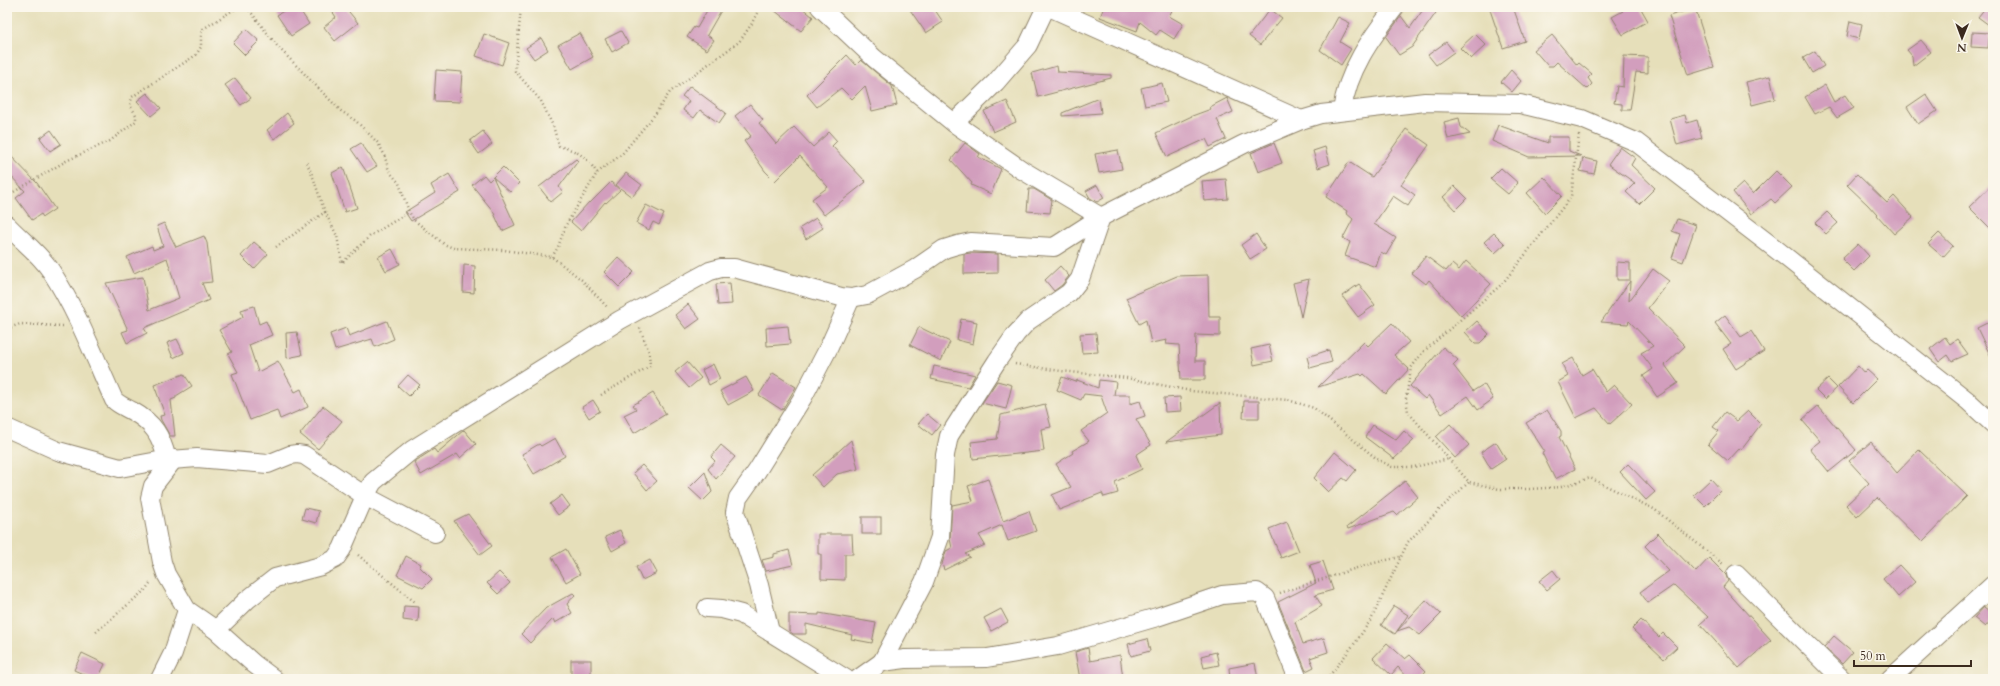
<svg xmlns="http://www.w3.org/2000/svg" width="2000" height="686" font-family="Cardo,serif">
<rect width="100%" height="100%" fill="#fbf7ec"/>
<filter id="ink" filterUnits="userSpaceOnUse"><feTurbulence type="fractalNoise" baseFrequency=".025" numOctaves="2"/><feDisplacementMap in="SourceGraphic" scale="8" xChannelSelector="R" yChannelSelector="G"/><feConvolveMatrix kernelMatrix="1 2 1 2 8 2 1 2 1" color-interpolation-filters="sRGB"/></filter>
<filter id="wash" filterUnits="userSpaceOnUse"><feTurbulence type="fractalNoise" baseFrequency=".012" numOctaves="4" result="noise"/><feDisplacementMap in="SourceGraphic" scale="16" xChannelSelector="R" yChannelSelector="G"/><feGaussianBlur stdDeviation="0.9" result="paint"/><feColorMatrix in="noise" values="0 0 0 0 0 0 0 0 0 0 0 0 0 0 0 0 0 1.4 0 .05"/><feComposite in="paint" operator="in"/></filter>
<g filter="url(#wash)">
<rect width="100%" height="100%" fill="#e6dfba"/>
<g id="blocks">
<!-- building -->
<g fill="#d29ebd">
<path d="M290,7H298L309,24L291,36L277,15Z"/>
<path d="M329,7H345L358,23L335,41L324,27L336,17Z"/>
<path d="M709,7H723L707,35L714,40L707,50L687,37L694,27L697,28Z"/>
<path d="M770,7H801L813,17L801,31Z"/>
<path d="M908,7H933L943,22L926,33Z"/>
<path d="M1104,7H1174L1169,16L1183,24L1174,39L1160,30L1156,35L1140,22L1137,31L1100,17Z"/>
<path d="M1425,7H1440L1412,47L1399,55L1386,37L1401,16L1410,28Z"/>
<path d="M1489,7H1513L1525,41L1503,48Z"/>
<path d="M1621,7H1640L1648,21L1623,35L1612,17L1623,11Z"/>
<path d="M1986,7H1993V28L1978,17Z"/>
<path d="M1695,8L1714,67L1688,75L1669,16Z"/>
<path d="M1270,9L1282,18L1260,45L1249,36Z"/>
<path d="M1338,17L1350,23L1340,42L1351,49L1341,65L1320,50Z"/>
<path d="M1850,21L1862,24L1859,39L1847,36Z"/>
<path d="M246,29L259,41L245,55L233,43Z"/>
<path d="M621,31L628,43L612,52L605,39Z"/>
<path d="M1972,32L1990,33L1988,48L1971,47Z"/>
<path d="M580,33L593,57L572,69L558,45Z"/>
<path d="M484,34L509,43L502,65L476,56Z"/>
<path d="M1475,34L1486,45L1471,59L1460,48Z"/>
<path d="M1552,35L1577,65L1579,63L1592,74L1588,78L1592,84L1587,89L1557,62L1553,66H1548L1534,50Z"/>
<path d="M541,38L548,50L534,59L526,48Z"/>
<path d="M1921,40L1931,52L1913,66L1912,56L1907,50Z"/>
<path d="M1446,42L1454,52L1436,65L1428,55Z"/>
<path d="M1815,51L1824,66L1812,73L1803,58Z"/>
<path d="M847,55L856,65L861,60L892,86L897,105L872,111L865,86L852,99L841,88L817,107L807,95Z"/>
<path d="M1624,56L1648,57V73L1636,72L1630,110H1622V104L1614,103L1617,86L1623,87Z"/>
<path d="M1057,66L1058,72L1111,75V78L1038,97L1032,73Z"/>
<path d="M436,70L462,72L460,102L434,101Z"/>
<path d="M1511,70L1521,81L1512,92L1501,82Z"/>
<path d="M1770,76L1775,99L1752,105L1746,82Z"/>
<path d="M235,78L251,98L241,105L225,85Z"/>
<path d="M1162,83L1167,102L1145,106L1141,88Z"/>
<path d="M1825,85L1834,102L1845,95L1854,108L1837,118L1829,107L1815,114L1805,97Z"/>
<path d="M690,86L726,113L719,123L700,110L694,118L683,110L689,101L682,96Z"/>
<path d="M147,93L161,108L151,116L137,101Z"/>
<path d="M1926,94L1937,111L1918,124L1907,107Z"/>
<path d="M1099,98L1101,113L1062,116V113Z"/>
<path d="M1227,98L1233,112L1217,119L1226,139L1210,147L1206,139L1167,157L1156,133L1192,116L1211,109L1210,107Z"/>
<path d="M1007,101L1016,122L993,132L984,111Z"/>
<path d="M750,104L763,120L759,123L776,144L794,127L813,147L829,132L837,141L832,146L866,182L824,215L812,199L828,187L800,156L775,181L765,171L744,141L751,136L735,116Z"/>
<path d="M287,113L294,123L274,139L267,130Z"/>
<path d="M1685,115L1687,123L1697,120L1702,138L1677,145L1670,119Z"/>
<path d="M1459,118L1461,127L1470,134L1448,139L1444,122Z"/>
<path d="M1498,125L1548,143V137H1569V151L1581,156L1529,157L1492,141Z"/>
<path d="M1406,129L1429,145L1401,185L1415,195L1408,206L1393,196L1374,224L1396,238L1386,255L1381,252L1376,267L1345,256L1350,242L1343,238L1353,219L1346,213L1347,211L1326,197L1349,162L1372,177Z"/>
<path d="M51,130L61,144L50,151L40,138Z"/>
<path d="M483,131L492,144L479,154L470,141Z"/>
<path d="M361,143L377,166L367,172L351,149Z"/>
<path d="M965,143L980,154L978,157L1001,169L991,194L971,185L972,183L951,160Z"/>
<path d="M1274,143L1282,163L1258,172L1251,153Z"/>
<path d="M1325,147L1330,164L1318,168L1313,151Z"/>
<path d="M1620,147L1635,158L1631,165L1655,188L1639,204L1626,192L1635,183L1608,164Z"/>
<path d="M1118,150L1122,169L1099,173L1095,154Z"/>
<path d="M7,152L37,183L55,209L43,217L41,214L32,220L16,198L25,191L7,172Z"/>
<path d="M1583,158L1597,161L1594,174L1580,171Z"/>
<path d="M576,159L578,161L559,187L563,192L551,202L539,187Z"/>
<path d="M343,167L357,208L345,212L332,173Z"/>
<path d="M503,167L519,183L510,192L493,177Z"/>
<path d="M1501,168L1518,183L1508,194L1490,179Z"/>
<path d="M1776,171L1792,187L1775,203L1771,199L1751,214L1733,192L1743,183L1753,194Z"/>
<path d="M626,173L642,185L632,197L616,185Z"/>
<path d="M449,174L460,192L411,221L405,212L435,193L431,185Z"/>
<path d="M1857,174L1887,203L1894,196L1913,217L1894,234L1868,205L1847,185Z"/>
<path d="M484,175L489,181L493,177L515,225L502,231L493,211L472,185Z"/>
<path d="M1544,177L1562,196L1545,213L1527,193Z"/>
<path d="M1226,179L1228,199L1204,201L1202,181Z"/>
<path d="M611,182L620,190L606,203L605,202L581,231L571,222L589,202L590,203Z"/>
<path d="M1993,184V231L1969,207Z"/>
<path d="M1097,185L1104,198L1097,202L1090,198L1086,191Z"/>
<path d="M1455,186L1467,198L1455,210L1443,197Z"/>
<path d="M1029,189H1034L1052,200L1050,213L1027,211Z"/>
<path d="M646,205L664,214L659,225L653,222L649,230L636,223Z"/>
<path d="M1827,212L1838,223L1826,234L1815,223Z"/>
<path d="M816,218L823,228L806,239L800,228Z"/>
<path d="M1677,219L1696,225L1683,262L1672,258L1680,234L1672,231Z"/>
<path d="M164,223L176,247L204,236L207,243L212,282L202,283L209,300L144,328L147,333L127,343L122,332L128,330L106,283L143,277L149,310L179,298L167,258L134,273L127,257L152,246L153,250L163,246L157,226Z"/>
<path d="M1494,233L1505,244L1495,253L1484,242Z"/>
<path d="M1939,233L1953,246L1943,257L1928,244Z"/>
<path d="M1256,234L1266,249L1250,259L1241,245Z"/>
<path d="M254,242L268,254L254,269L241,256Z"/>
<path d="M1858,244L1869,256L1854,271L1842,259Z"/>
<path d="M392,249L400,264L386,271L378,257Z"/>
<path d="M970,253L998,254V273L964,274V254Z"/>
<path d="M1426,256L1446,271L1452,264L1459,270L1466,261L1491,284L1461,316L1429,280L1426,284L1412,273Z"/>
<path d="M618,257L634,272L619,287L604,272Z"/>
<path d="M1617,262L1630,263V280H1617Z"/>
<path d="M464,265L475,266L474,293L463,292Z"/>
<path d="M1060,266L1069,276L1062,285L1054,291L1045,280Z"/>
<path d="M1653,269L1669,281L1648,308L1685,346L1665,365L1678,383L1657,397L1643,376L1653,369L1641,353L1653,346L1629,321L1628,324L1601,322L1630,281L1629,301Z"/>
<path d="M1208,275L1209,317H1220V336L1196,335L1195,361H1205V380H1181L1179,345L1166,344L1167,340L1151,343L1146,320L1139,324L1126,298L1177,276Z"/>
<path d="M1309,279L1301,317L1293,283Z"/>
<path d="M730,283L732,304L718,305L716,284Z"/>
<path d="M1359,284L1375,305L1358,317L1342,296Z"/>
<path d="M688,304L700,319L686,329L675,315Z"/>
<path d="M254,306L259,324L266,321L272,335L249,345L258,372L278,361L295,392L301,389L308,407L280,419L277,410L250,420L232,374L238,372L228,354L232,352L219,330L243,317L241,310Z"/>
<path d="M1725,315L1741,337L1751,331L1764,351L1736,369L1723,349L1731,344L1715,323Z"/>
<path d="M961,319L977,322L973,344L957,340Z"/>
<path d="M387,321L394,339L375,347L372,339L335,350L330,334L346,328L349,336Z"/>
<path d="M1477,321L1489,334L1480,343H1475L1465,332Z"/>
<path d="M1989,322L1993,330V361L1977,328Z"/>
<path d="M1392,323L1409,342L1394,355L1409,369L1386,394L1364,374L1362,376L1360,374L1318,387L1364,342L1368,346Z"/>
<path d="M788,326L790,344L767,346L766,328Z"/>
<path d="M919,327L950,342L941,361L910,345Z"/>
<path d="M297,332L302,355L287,358L286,333Z"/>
<path d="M1096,333L1098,352L1082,353L1080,334Z"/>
<path d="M1945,337L1950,344L1957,339L1968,354L1952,361L1948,355L1939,362L1930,349Z"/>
<path d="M177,339L184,353L173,358L167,343Z"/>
<path d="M1269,345L1273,361L1254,365L1251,349Z"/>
<path d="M1443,347L1458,360L1453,365L1473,391L1484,384L1493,399L1478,410L1468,396L1442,414L1428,395L1425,399L1410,386Z"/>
<path d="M1329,350L1332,362L1310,368L1307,357Z"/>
<path d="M1573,358L1582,375L1592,369L1606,392L1614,385L1632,404L1610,424L1596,408L1576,418L1558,382L1568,376L1562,364Z"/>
<path d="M687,362L701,378L689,388L675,372Z"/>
<path d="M713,364L720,379L709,385L702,370Z"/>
<path d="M934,366L967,373L975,375L968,387L931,379Z"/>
<path d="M1858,366L1864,373L1867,370L1877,379L1853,403L1838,387Z"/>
<path d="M773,373L796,387L782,410L759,395Z"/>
<path d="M184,374L192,386L176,396V398L171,400L175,436H170L161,420L160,416L165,415L154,385Z"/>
<path d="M408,375L420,385L409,396L398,386Z"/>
<path d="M746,377L754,391L728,405L720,391Z"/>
<path d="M1062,377L1076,382L1077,380L1098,388L1099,380L1116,382L1114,395H1130V404L1140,401L1145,416L1136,419L1151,445L1136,455L1142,469L1115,482L1118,493L1104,497L1102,493L1059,510L1052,495L1071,487L1056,464L1073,453L1072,451L1089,441L1081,431L1107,413L1101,396L1084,394L1081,400L1057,390Z"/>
<path d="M1828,379L1837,388L1825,399L1816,390Z"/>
<path d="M997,381L1012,385L1006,409L982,403Z"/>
<path d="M653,393L666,414L634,433L624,415L636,409L633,405Z"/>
<path d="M1180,397L1181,411L1165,412L1164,398Z"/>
<path d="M593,400L600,411L589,418L582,407Z"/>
<path d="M1244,401H1259V418H1243Z"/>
<path d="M1220,403L1221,435L1166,442Z"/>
<path d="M1045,404L1051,427L1041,429L1044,451L973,459L971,442L997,439L1001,415Z"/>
<path d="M323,406L342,421L318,449L300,434Z"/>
<path d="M1818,406L1856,450L1829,472L1810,449L1820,441L1802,420Z"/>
<path d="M1547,410L1561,431V436L1559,437L1575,469L1555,479L1542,453L1545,452L1526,423Z"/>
<path d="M1748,411L1761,424L1742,449L1740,448L1728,461L1708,444L1719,431L1713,427L1725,412L1737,421Z"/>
<path d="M927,414L940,425L932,435L918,424Z"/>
<path d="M1450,424L1469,445L1455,458L1436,437Z"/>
<path d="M1373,425L1396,440L1404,431L1414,440L1394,459L1365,437Z"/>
<path d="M464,430L476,444L460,458L457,454L421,475L414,462L434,449L437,453Z"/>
<path d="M555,438L565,456L534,474L522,454L539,444L541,446Z"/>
<path d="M851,440L858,469L837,474L823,487L812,475Z"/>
<path d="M1496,442L1506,459L1491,469L1481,452Z"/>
<path d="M1871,442L1897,473L1919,450L1967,496L1922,542L1877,498L1857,517L1846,505L1869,483L1849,461Z"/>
<path d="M721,445L735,457L716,479L708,469L715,461L711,457Z"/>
<path d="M1335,452L1356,470L1347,481L1343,478L1328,492L1314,478Z"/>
<path d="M1628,464L1655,492L1646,500L1620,472Z"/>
<path d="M642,465L657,481L647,490L633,473Z"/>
<path d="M705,472L712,492L703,501L689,488Z"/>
<path d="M988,479L1003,521L1029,511L1036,531L1008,541L1002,525L979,535L985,545L965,554L970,557L944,570L942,564L946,551L952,548L950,539L952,505L973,501L968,486Z"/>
<path d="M1711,479L1721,490L1705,506L1694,495Z"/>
<path d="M1405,481L1418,497L1397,515L1394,512L1348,529L1347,527Z"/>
<path d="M562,495L570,506L558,515L550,504Z"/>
<path d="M305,508L319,511L316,523L302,519Z"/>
<path d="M468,514L492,546L480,555L454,521Z"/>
<rect x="862" y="517" width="19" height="17"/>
<path d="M1287,522L1299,551L1281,558L1269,529Z"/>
<path d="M620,530L626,543L612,551L605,537Z"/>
<path d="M1658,533L1696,572L1709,558L1726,575L1728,581L1723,587L1771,640L1739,668L1700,624L1708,617L1674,585L1648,603L1640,592L1669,571L1645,546Z"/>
<path d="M818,534H852L853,554H845V580L821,579V554H818Z"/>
<path d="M566,549L580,574L566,582L552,557Z"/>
<path d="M789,550L793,565L766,571L762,560L774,557V554Z"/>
<path d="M406,556L421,564L420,567L432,579L423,588L397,575Z"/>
<path d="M650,560L657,573L642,580L636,567Z"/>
<path d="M1323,561L1333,590L1315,595L1322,606L1295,622L1303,644L1324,638L1328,652L1310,658L1314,667L1306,671L1278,602L1316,583L1310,565Z"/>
<path d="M1899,565L1915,582L1898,597L1883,579Z"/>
<path d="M1553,570L1560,579L1547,590L1539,581Z"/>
<path d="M499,572L510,583L498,594L487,583Z"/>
<path d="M573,593L575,595L567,604L572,613L555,623L553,619L530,643L521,634L546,608Z"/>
<path d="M1426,600L1441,614L1420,635L1409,627L1397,631L1395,634L1381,625L1394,606L1408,615L1397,631Z"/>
<path d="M404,606L419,607L418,622L403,620Z"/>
<path d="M1984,607L1993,614V618L1985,627L1974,618Z"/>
<path d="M1001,609L1008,622L991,631L984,618Z"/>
<path d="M819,613L876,623L872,643L851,639L852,635L806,624V634H793L789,631V614L819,615Z"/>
<path d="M1641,620L1659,637L1663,633L1677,647L1664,659L1632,629Z"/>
<path d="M1834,636L1853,652L1842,664L1824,647Z"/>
<path d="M1147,639L1150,651L1131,656L1128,644Z"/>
<path d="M1387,643L1405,659L1410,655L1426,671L1419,679H1409L1398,667L1391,675L1373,658Z"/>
<path d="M1088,648L1090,661L1120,655L1123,679H1080L1075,652Z"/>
<path d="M1216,652L1219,665L1204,668L1201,656Z"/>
<path d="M82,653L105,664L98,679H94L74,670Z"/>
<rect x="571" y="660" width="20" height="16"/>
<path d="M1255,663L1258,679H1230L1229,668Z"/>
</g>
</g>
</g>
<g filter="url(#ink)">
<use href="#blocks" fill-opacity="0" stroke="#90846c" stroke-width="1"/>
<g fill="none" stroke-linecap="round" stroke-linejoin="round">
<!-- minor casing -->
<g stroke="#90846c" stroke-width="20">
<g id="minor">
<path d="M820,7L874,58L954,123L1022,170L1101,217"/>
<path d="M1049,7L1301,120"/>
<path d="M1342,111C1347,71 1371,38 1395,7"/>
<path d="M954,123L996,82L1028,45L1046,7"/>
<path d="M7,225C21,240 39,253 51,271C77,311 94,356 114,400C119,405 125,407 132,411C154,423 161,436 167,459"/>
<path d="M7,428L58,451L120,468L158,461L197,458L268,464L290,455L297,454L304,455L365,496L435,533"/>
<path d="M174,459L153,486L150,498L162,562L166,574L187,610L216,630L254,664L274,679"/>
<path d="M1736,574L1842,679"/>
<path d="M707,608L722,609L741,614L846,679"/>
<path d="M216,630L247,600L275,578L321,566L335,559L342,549L365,496L373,482L412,450L620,320L710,271L721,268H734L841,297L851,298L867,295L915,269L944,249L957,245L971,242L1054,247L1101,217L1244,144L1301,120L1321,114L1425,102L1520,104L1582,119L1636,142L1777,250L1968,401L1993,424"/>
<path d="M770,632L759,585L735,512L738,498L757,471L803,397L829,347L851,298"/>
<path d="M882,662L924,582L940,537L945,455L949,436L997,361L1016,334L1028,321L1069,293L1080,279L1101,217"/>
<path d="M160,679L173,653L187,610"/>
<path d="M858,679L882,662L905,659L987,658L1058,646L1157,617L1222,595L1257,592L1265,598L1298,679"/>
<path d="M1890,679L1993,585"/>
</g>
</g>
<!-- path -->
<g stroke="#90846c" stroke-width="2.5" stroke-dasharray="1 3" stroke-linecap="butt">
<path d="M247,7L278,47L341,111L356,121L378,143L384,154L389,171L399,183L409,212L414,220L444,244L453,248L504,250L552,257L582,280L608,308"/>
<path d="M521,7L515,71L541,101L553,126L559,146C578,151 586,156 597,173"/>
<path d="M1579,135L1571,197L1502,284L1423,352L1411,368L1406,398L1408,412L1469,482L1499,489H1528L1561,487L1590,478L1654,509L1723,564"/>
<path d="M7,196L66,161L110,141L136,121V115L130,105L132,97L196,55L201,47V33L203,29L238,7"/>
<path d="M325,212L337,236L342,263L370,236L409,212"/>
<path d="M276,247L325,212C318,195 315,178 306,162"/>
<path d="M552,257L558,247L566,225L597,173L622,154L656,113L670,92L739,42L751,25L760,7"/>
<path d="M7,329L20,324L63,326"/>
<path d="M1015,364L1061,371L1127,378L1191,391L1288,400L1314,408L1377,459L1392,467H1414L1449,459"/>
<path d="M601,395L650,366L649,352L640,328"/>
<path d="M358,555L416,603"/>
<path d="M1280,593L1366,565L1400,557"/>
<path d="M96,632L145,590L151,582"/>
<path d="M1327,679L1358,639L1372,618L1408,542L1438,511L1469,482"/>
</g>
<!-- minor -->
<use href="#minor" stroke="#fff" stroke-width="18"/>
</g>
</g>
<!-- margin -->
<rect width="2000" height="686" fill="none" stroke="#fbf7ec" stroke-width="24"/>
<!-- north arrow -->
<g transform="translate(1962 38) rotate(181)" stroke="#fbf7ec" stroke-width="3" paint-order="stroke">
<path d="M0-3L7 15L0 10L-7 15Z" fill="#3b2a1e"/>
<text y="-6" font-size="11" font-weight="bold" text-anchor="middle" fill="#3b2a1e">N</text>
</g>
<!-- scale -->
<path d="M1854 660v6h117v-6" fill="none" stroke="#3b2a1e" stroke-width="2"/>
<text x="1860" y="660" font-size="12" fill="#3b2a1e" stroke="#fbf7ec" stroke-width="3" paint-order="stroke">50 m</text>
</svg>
